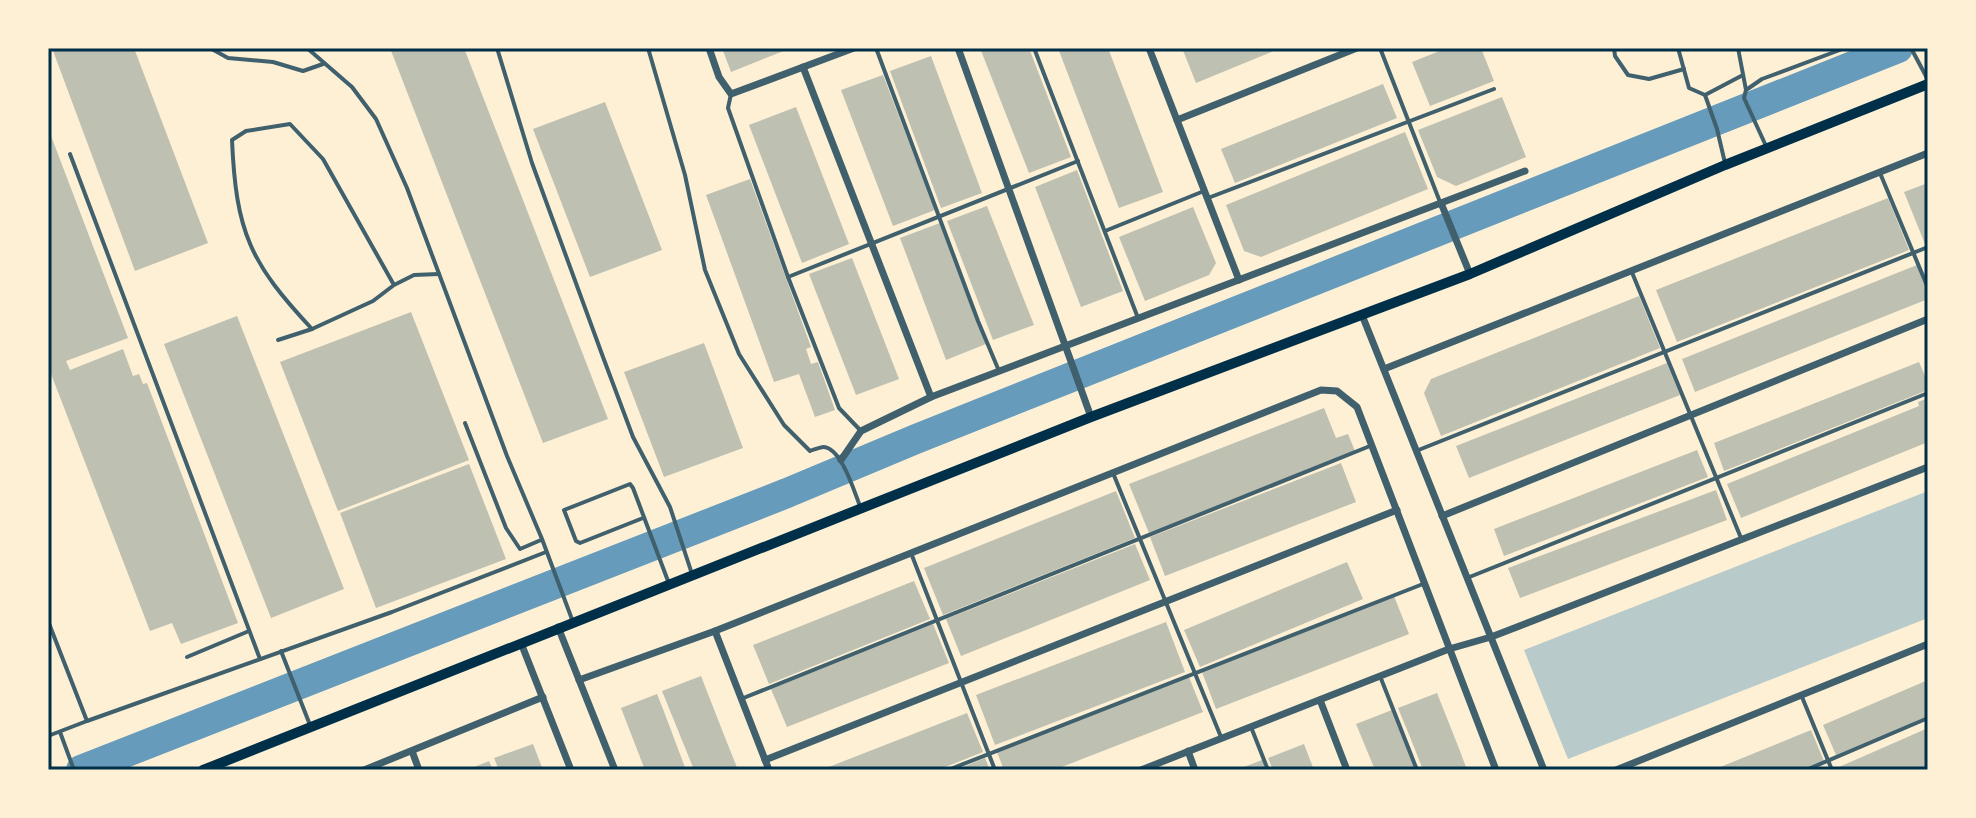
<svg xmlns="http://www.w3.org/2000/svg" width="1976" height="818" font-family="'Sofia Sans Condensed',sans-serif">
<rect width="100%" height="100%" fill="#fdf0d5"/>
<!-- green -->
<path fill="#b9caca" d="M1928,491V618L1568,759L1524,650Z"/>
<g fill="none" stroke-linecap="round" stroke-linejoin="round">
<!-- river -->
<path stroke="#669bbc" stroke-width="30" d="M81,770L787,493L916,439L1898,48"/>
</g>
<!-- building -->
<g fill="#bec0b2">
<path d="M52,48H134L208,243L135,271Z"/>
<path d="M390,48H464L608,419L543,443Z"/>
<path d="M722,48H791L731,72Z"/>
<path d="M980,48H1029L1071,157L1029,173Z"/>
<path d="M1058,48H1108L1163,192L1119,208Z"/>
<path d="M1182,48H1281L1196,83Z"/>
<path d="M1447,48H1481L1494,81L1430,106L1412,62Z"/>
<path d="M931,56L982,193L941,208L890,71Z"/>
<path d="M883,75L935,210L893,226L841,90Z"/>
<path d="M1383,84L1397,118L1235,183L1221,149Z"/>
<path d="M1502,97L1526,157L1456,186L1437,177L1418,130Z"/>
<path d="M605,102L662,250L590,277L533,129Z"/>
<path d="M796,107L849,244L802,263L749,125Z"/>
<path d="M48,128L128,338L66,361L70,370L123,349L133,376L139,374L143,384L147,383L238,623L181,644L172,623L150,631L48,366Z"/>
<path d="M1405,132L1428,189L1261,257L1244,251L1226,205Z"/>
<path d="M1077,170L1123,291L1081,307L1035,187Z"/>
<path d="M750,179L811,347L806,349L811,364L818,362L835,410L815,417L799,374L774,382L706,195Z"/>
<path d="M1928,183V243L1925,244L1904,192Z"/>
<path d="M1888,198L1909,250L1677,342L1656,290Z"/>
<path d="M987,206L1034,325L993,340L947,221Z"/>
<path d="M1193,207L1216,263L1209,275L1145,301L1119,237Z"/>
<path d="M940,223L986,344L946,360L900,238Z"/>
<path d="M852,258L899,379L856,395L809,274Z"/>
<path d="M1917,265L1928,292V299L1695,392L1682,359Z"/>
<path d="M1639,296L1660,348L1441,436L1424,393L1431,379Z"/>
<path d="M411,312L469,460L338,511L280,362Z"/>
<path d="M237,316L344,589L271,618L164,344Z"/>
<path d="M704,343L743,448L664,477L624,372Z"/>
<path d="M1919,362L1928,383V390L1724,471L1714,443Z"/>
<path d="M1667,363L1680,395L1469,478L1456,446Z"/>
<path d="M1928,398V442L1741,518L1727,484L1919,406L1918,402Z"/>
<path d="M1324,408L1336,438L1348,434L1355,451L1149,533L1129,484Z"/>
<path d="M1697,450L1708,477L1504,556L1494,529Z"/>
<path d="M1341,463L1356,502L1165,576L1150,537Z"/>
<path d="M469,464L506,559L376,608L340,513Z"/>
<path d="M1716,490L1727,520L1520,598L1508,568Z"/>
<path d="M1116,491L1135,538L943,615L924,568Z"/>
<path d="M1135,544L1150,580L961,656L946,619Z"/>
<path d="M1347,562L1363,599L1200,667L1184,630Z"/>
<path d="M914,581L930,619L769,684L753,645Z"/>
<path d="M1394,596L1409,634L1216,709L1202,672Z"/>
<path d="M1166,622L1185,672L995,745L976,695Z"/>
<path d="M933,624L949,663L787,727L771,689Z"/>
<path d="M701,676L724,735L738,770H694L686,750L662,691Z"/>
<path d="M1189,677L1203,712L1054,770H1004L997,752Z"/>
<path d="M1928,680V716L1836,755L1823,725Z"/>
<path d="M1437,693L1460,751L1467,770H1423L1410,737L1398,708Z"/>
<path d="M657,694L663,709L686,770H645L638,752L621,708Z"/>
<path d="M1392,710L1416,770H1375L1356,724Z"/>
<path d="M967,713L983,752L953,764L936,770H821Z"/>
<path d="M1928,728V770H1841L1839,767Z"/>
<path d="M1811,730L1824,761L1801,770H1713Z"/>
<path d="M533,744L543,770H499L494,758Z"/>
<path d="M1304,744L1314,770H1273L1268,758Z"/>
<path d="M985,758L990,770H956Z"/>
<path d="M1262,760L1266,770H1236Z"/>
<path d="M489,761L493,770H467Z"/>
</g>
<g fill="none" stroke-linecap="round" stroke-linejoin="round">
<!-- service -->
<g stroke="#3f606c" stroke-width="4">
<path d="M210,48L228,58L273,62L303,71L323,64"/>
<path d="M307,48L352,87L376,119L407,188L507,456L542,539L573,622"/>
<path d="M497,48L532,163L603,357L633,437L670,507L692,574"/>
<path d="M648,48L685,175L705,270L739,354L784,425L810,451C812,450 822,447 823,447C841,447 854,491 860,506"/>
<path d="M876,48L978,321L999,371"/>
<path d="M1034,48L1138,318"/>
<path d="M1380,48L1440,202"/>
<path d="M1614,48L1615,56L1628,75L1649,79L1684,69"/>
<path d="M1678,48L1689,88L1705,95L1743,75"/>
<path d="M1738,48L1746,90"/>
<path d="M1911,48L1928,80"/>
<path d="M731,94L728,108L788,277L839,408L861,431"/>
<path d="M1705,95L1717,129L1725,163"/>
<path d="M1766,146L1744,98L1746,90L1762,79L1845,48"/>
<path d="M70,154L260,659"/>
<path d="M1880,173L1928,288"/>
<path d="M1208,198L1494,89"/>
<path d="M1105,231L1204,191"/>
<path d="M1631,270L1741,538"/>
<path d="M788,277L1078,161"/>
<path d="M394,285L373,301L312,329C250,263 236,232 232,140L246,131L290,124L323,159L394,285L414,275L439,274"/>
<path d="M278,340L312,329"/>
<path d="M465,423L506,528L520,549L541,540"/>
<path d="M1416,451L1928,247"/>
<path d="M1113,473L1221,737"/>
<path d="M643,518L580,543L576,541L564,510L630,484L633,488L668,581"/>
<path d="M911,553L995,770"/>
<path d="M1467,578L1928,393"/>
<path d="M48,621L87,721L48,736"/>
<path d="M281,651L310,725"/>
<path d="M187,657L249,631"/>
<path d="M1380,676L1417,770"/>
<path d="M1802,697L1832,770"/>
<path d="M741,699L1370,446"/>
<path d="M87,721L392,612L546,552"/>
<path d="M1251,727L1268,770"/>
<path d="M60,732L74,770"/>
<path d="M948,770L1423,584"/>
<path d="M1806,770L1928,718"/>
</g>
<!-- minor -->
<g stroke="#3f606c" stroke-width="7">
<path d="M709,48L719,77L731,94L854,48"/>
<path d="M958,48L1091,417"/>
<path d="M1149,48L1239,280"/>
<path d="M803,67L931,397"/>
<path d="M1177,120L1357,48"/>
<path d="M1441,203L1470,274"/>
<path d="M1362,315L1544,770"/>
<path d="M1384,369L1928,153"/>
<path d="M841,460L861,431L931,397L1525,171"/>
<path d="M1442,516L1928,319"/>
<path d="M558,627L615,770"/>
<path d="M715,631L769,770"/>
<path d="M521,643L571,770"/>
<path d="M579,680L715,631L1321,390L1337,391L1357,407L1496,770"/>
<path d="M1320,700L1347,770"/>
<path d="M412,751L419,770"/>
<path d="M1188,751L1195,770"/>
<path d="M765,760L1397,510"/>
<path d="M364,770L543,697"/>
<path d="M1141,770L1449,649L1491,637L1928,467"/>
<path d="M1616,770L1928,644"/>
</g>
<!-- secondary -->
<path stroke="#003049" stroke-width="10" d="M203,770L1091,417L1470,274L1725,165L1928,84"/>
</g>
<!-- border -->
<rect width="1976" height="818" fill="none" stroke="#fdf0d5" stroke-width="100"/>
<rect x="50" y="50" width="1876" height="718" fill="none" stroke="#003049" stroke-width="3"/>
</svg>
